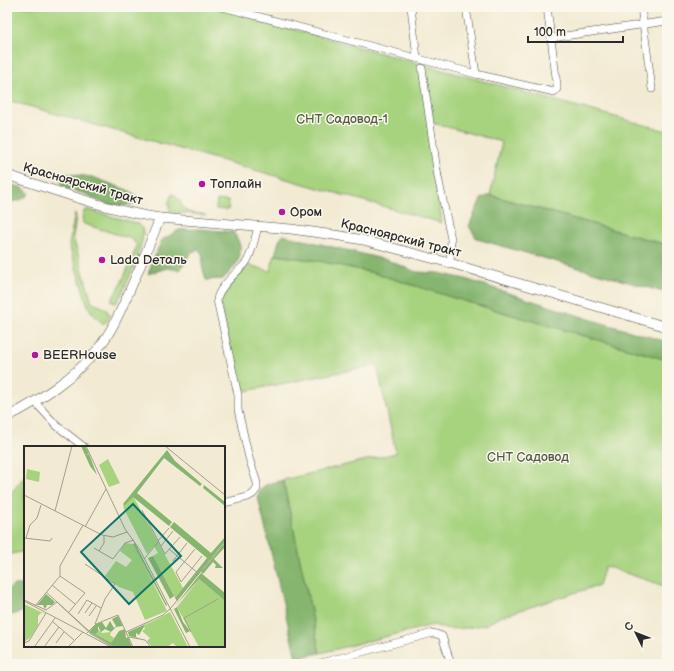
<svg xmlns="http://www.w3.org/2000/svg" width="674" height="671" font-family="'Balsamiq Sans',sans-serif">
<rect width="100%" height="100%" fill="#fbf7ec"/>
<filter id="ink" filterUnits="userSpaceOnUse"><feTurbulence type="fractalNoise" baseFrequency=".025" numOctaves="2"/><feDisplacementMap in="SourceGraphic" scale="8" xChannelSelector="R" yChannelSelector="G"/><feConvolveMatrix kernelMatrix="1 2 1 2 8 2 1 2 1" color-interpolation-filters="sRGB"/></filter>
<filter id="wash" filterUnits="userSpaceOnUse"><feTurbulence type="fractalNoise" baseFrequency=".012" numOctaves="4" result="noise"/><feDisplacementMap in="SourceGraphic" scale="16" xChannelSelector="R" yChannelSelector="G"/><feGaussianBlur stdDeviation="0.9" result="paint"/><feColorMatrix in="noise" values="0 0 0 0 0 0 0 0 0 0 0 0 0 0 0 0 0 1.4 0 .05"/><feComposite in="paint" operator="in"/></filter>
<g filter="url(#wash)">
<rect width="100%" height="100%" fill="#f2ead2"/>
<!-- green -->
<g fill="#a7d37f" stroke="#697f55">
<path d="M7,7H211L667,131V245L490,195L502,142L429,122L442,223L7,100Z"/>
<path d="M172,194C180,196 180,206 187,211C192,215 201,213 206,215L171,212L169,209L170,205L168,204Z"/>
<path d="M217,200L229,201L228,210L216,209Z"/>
<path d="M85,210H88L136,223C140,225 143,227 143,232C144,244 124,294 116,303L112,302V299L121,284L137,246L132,239L84,224C81,220 82,214 85,210Z"/>
<path d="M75,213L76,217L73,237L92,303L105,308L110,315L107,321L103,324L92,313L87,303L69,245Z"/>
<path d="M275,255L319,261L374,273L454,298L667,360V587L605,566L599,585L502,616L485,625L466,628L449,629L433,625L320,653L283,480L396,453L377,365L240,392L219,298C227,286 236,272 249,265L270,271Z"/>
<path d="M24,477L25,551L7,555V498Z"/>
</g>
<!-- forest -->
<g fill="#85b56e" stroke="#58704c">
<path d="M68,174L92,177L130,191L137,196L138,202C125,207 114,207 101,202C95,199 89,195 83,193C76,191 69,190 62,187L61,180L62,177Z"/>
<path d="M7,185C16,186 24,186 29,194C23,200 15,203 7,201Z"/>
<path d="M490,195L667,245V293L477,239L469,226L481,199Z"/>
<path d="M199,229L233,232C248,252 238,264 223,279L206,280L202,265L203,255L199,250L191,252L180,270L167,268L148,274L153,260L162,240L179,230Z"/>
<path d="M283,235L387,260L416,272L438,273L465,279L592,320L667,342V360L454,298L374,273L319,261L275,255L279,241Z"/>
<path d="M283,480L320,653L296,658L258,497C262,482 270,484 283,480Z"/>
<path d="M14,585H25V611L7,616V591Z"/>
</g>
</g>
<g filter="url(#ink)">
<g fill="none" stroke-linecap="round" stroke-linejoin="round">
<!-- minor casing -->
<g stroke="#494844" stroke-width="8">
<g id="minor">
<path d="M223,7L476,74L554,92L557,89V85L547,7"/>
<path d="M411,7L417,58"/>
<path d="M466,7L476,74"/>
<path d="M641,7L652,89"/>
<path d="M551,38L667,21"/>
<path d="M422,68L438,177L451,239L450,263"/>
<path d="M34,401L57,426L84,447"/>
<path d="M224,503L248,497L253,494L257,489V483L249,458L238,410V395L217,300C218,288 236,273 244,265C250,260 256,235 258,226"/>
<path d="M317,664L433,633L442,636L451,664"/>
</g>
</g>
<!-- major casing -->
<g stroke="#494844" stroke-width="10">
<g id="major">
<path d="M7,175C57,191 107,210 160,218L291,229L341,236L363,240L450,263L667,327"/>
<path d="M7,417C36,403 77,375 97,350C111,333 120,312 129,292C140,267 150,243 160,218"/>
</g>
</g>
<!-- minor -->
<use href="#minor" stroke="#fff" stroke-width="7"/>
<!-- major -->
<use href="#major" stroke="#fff" stroke-width="9"/>
</g>
</g>
<!-- markers -->
<g fill="#b5179e" stroke="#fbf7ec" stroke-width="1.5">
<circle cx="202" cy="184" r="4"/>
<circle cx="282" cy="212" r="4"/>
<circle cx="102" cy="260" r="4"/>
<circle cx="35" cy="355" r="4"/>
</g>
<g text-anchor="middle" dominant-baseline="central" stroke-width="3" stroke-linejoin="round" paint-order="stroke">
<!-- park labels -->
<g font-size="13" fill="#505d44" stroke="#fbf7ec">
<text x="342" y="119">СНТ Садовод-1</text>
<text x="528" y="457">СНТ Садовод</text>
</g>
<!-- street labels -->
<g font-size="13" fill="#2b2b2b" stroke="#fbf7ec">
<text transform="translate(83 184) rotate(16)">Красноярский тракт</text>
<text transform="translate(401 238) rotate(14)">Красноярский тракт</text>
</g>
<!-- poi labels -->
<g font-size="13" fill="#2b2b2b" stroke="#fbf7ec" text-anchor="start">
<text x="210" y="184">Топлайн</text>
<text x="290" y="212">Ором</text>
<text x="110" y="260">Lada Dеталь</text>
<text x="43" y="355">BEERHouse</text>
</g>
</g>
<!-- overview -->
<g transform="translate(24 446)">
<rect width="201" height="201" fill="#f2ead2"/>
<path d="M84,13L96,37L85,41L75,19ZM3,23L16,26L15,36L2,33ZM109,50L159,142L151,152L129,110L134,107L130,100L123,108L99,61ZM101,97L109,98L114,107L143,165L121,174L109,146L95,141L81,130L92,115L102,121L108,114L96,105ZM175,133L201,155V201H175L153,161ZM0,158L21,168L17,167L14,170V179L6,192L0,196ZM146,166L164,201H153L149,197L143,201H128L123,195L126,192L118,185L121,183L120,180ZM73,182L78,187L87,186L86,189L90,192L87,198L70,188Z" fill="#a7d37f"/>
<path d="M57,0H61L65,7L62,9L65,8L73,29L66,20ZM143,4L151,15L178,38L176,40L140,12L113,47L148,76L145,80L109,51L100,60L99,58ZM180,39L201,56V60L179,42ZM150,76L187,107L201,91V95L153,155L151,152L183,112L146,81ZM111,97L143,159L142,160L109,98ZM201,97V101L190,113L199,122H191L192,119L189,116L179,128L177,126ZM129,110L150,150L146,153L124,112ZM177,127L201,147V155L175,133L151,160ZM22,148L31,156L28,159H23L21,163L19,159H13ZM153,161L159,176L166,185L162,187L150,163ZM94,170L99,180L92,181L87,186L81,183L77,186L74,180V186L71,188L87,197L95,185L101,183L102,192L104,191L108,201H90L65,186L72,178L78,176L82,182L86,175L90,182L92,180L88,173ZM133,173L121,179L115,189L112,187V191L117,193L105,190L104,186Z" fill="#85b56e"/>
<path fill="none" stroke="#a29e8f" stroke-width="1" d="M62,0L101,83L116,104L166,201M141,0L201,49M0,49L78,89L89,91L103,86M118,64L141,108L156,91M31,65L48,0M61,81L82,43M0,92L26,95L28,92M2,92L6,79L13,72L17,59M134,95L145,82M137,100L149,85M70,102L89,113L101,97L110,94M145,103L175,128M171,103L152,126L157,136L178,110M75,105L80,97V90M121,112L134,96M149,115L163,97M61,118L91,138L81,153L71,178M36,130L61,147L45,166M28,139L51,158M22,146L65,185M0,154L22,164L33,156L67,188L89,201M0,155L87,201M11,160L36,130V120L59,79M146,163L201,96M61,167L68,157M54,168L63,154L77,162M65,170L72,160M29,176L50,194M102,186L139,169L146,163M167,186L160,172L194,153M63,187L72,178L94,169L109,201M105,191L121,194L127,201M0,197L5,195L22,167M32,197L40,186M11,200L31,172M20,201L35,181M44,201L59,186"/>
<path fill="#0f766e" fill-opacity="0.15" stroke="#0f766e" stroke-width="2" d="M109,58L157,110L105,158L57,106Z"/>
<rect width="201" height="201" fill="none" stroke="#2b2b2b" stroke-width="2"/>
</g>
<!-- margin -->
<rect width="674" height="671" fill="none" stroke="#fbf7ec" stroke-width="24"/>
<!-- north arrow -->
<g transform="translate(636 633) rotate(313)" stroke="#fbf7ec" stroke-width="3" paint-order="stroke">
<path d="M0-3L7 15L0 10L-7 15Z" fill="#2b2b2b"/>
<text y="-6" font-size="11" font-weight="bold" text-anchor="middle" fill="#2b2b2b">С</text>
</g>
<!-- scale -->
<path d="M528 36v6h95v-6" fill="none" stroke="#2b2b2b" stroke-width="2"/>
<text x="534" y="36" font-size="12" fill="#2b2b2b" stroke="#fbf7ec" stroke-width="3" paint-order="stroke">100 m</text>
</svg>
